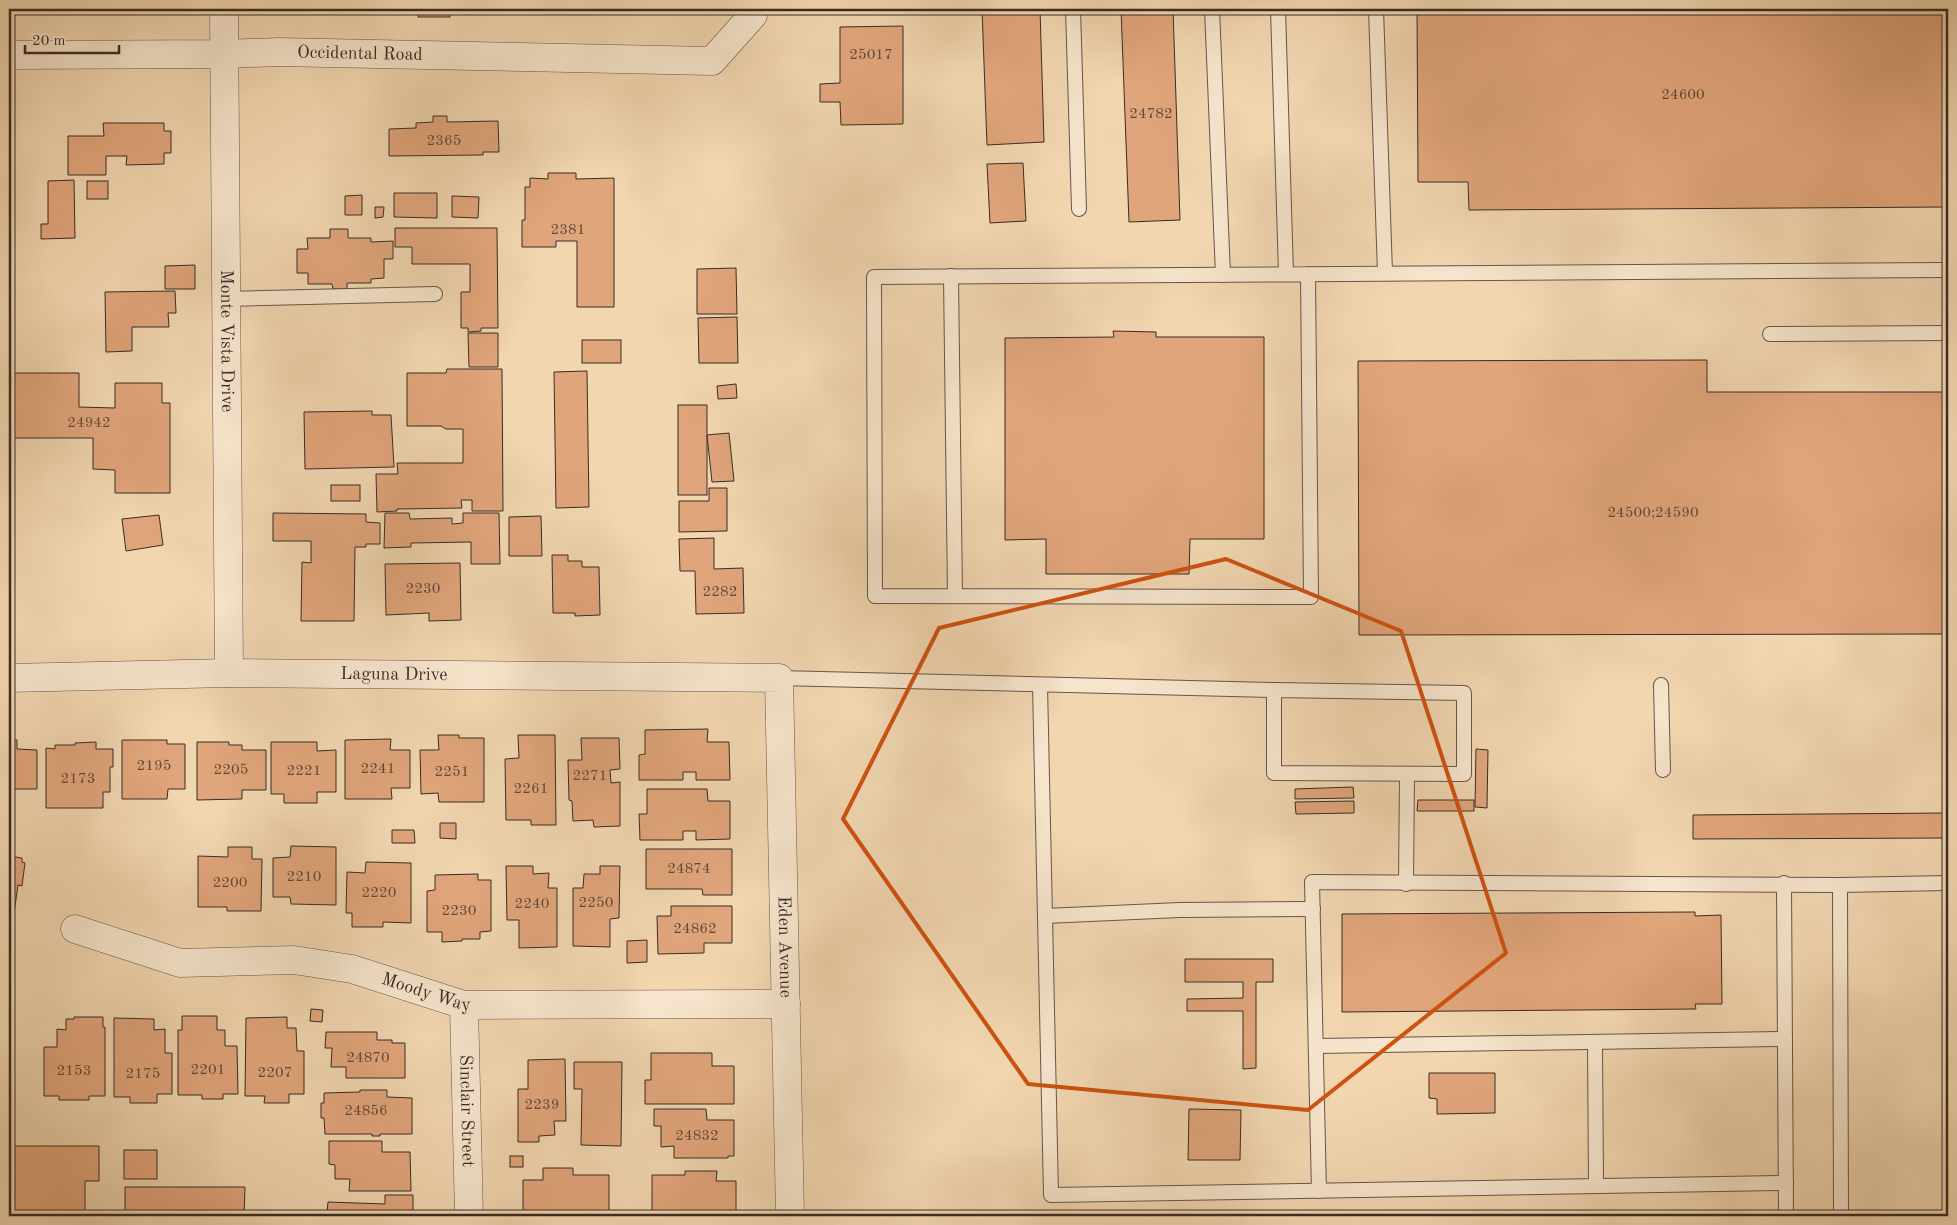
<svg xmlns="http://www.w3.org/2000/svg" width="1957" height="1225" font-family="'Old Standard TT',serif">
<rect width="100%" height="100%" fill="#f1d6b0"/>
<filter id="stains"><feTurbulence type="fractalNoise" baseFrequency=".004" numOctaves="4"/><feColorMatrix values="0 0 0 0 .2 0 0 0 0 .09 0 0 0 0 .02 0 0 0 .5 -.17"/></filter>
<radialGradient id="worn" r=".72"><stop offset=".6" stop-color="#630" stop-opacity="0"/><stop offset="1" stop-color="#630" stop-opacity=".3"/></radialGradient>
<!-- building -->
<g fill="#e1a57b" stroke="#382c26">
<rect x="418" y="9" width="32" height="8"/>
<path d="M982,9H1040L1044,142L987,145Z"/>
<path d="M1121,9H1173L1180,220L1129,222Z"/>
<path d="M1417,9H1948V207L1469,210L1468,182H1418Z"/>
<path d="M903,26V124L841,125L840,102H820V84L840,83V27Z"/>
<path d="M433,116H447V122L498,121L499,152H483V155L389,156V129L416,128V123L433,122Z"/>
<path d="M103,123H164V131H171V153H164V164L126,165L127,156H106V175H68V136H104Z"/>
<path d="M1023,163L1026,221L990,223L987,164Z"/>
<path d="M548,173H576V179L614,178V307H577V241H556V247H522V220H525V187H530V178L548,179Z"/>
<path d="M74,180L75,238L41,239V224H48V181Z"/>
<rect x="87" y="181" width="21" height="18"/>
<path d="M394,193H437V218L394,217Z"/>
<path d="M362,195V215H345V196Z"/>
<path d="M452,196L479,197L478,218L452,217Z"/>
<path d="M375,207H384L383,217L375,218Z"/>
<path d="M395,228H497L498,328H481V331L468,332V328H461V292H470V264H412V247H395Z"/>
<path d="M330,229H348V238H371V242L393,241V259H384V278L371,279V283H347V289H333L332,284H308V273H297V249H308L307,238H330Z"/>
<path d="M195,265V289H165V266Z"/>
<path d="M736,268L737,314H697V269Z"/>
<path d="M175,291L176,313H168L169,327H132V351L106,352L105,292Z"/>
<path d="M737,317L738,363H699L698,318Z"/>
<path d="M1113,331L1156,332V337H1264V539H1190L1189,574H1046V539L1005,540V338L1114,337Z"/>
<path d="M468,333H498V367H469Z"/>
<rect x="582" y="340" width="39" height="23"/>
<path d="M1707,360V392H1948V634L1359,635L1358,361Z"/>
<path d="M447,369H502L503,511H472V500H461L462,508L397,509V511L377,512L376,474H398L397,463H463V429H446L441,426H407V373H446Z"/>
<path d="M587,371L589,507L556,508L554,372Z"/>
<path d="M9,373H79V407L115,408V383H162V403H170V493H115V470L93,469V438H9Z"/>
<path d="M736,384L737,398L718,399L717,386Z"/>
<rect x="678" y="405" width="29" height="90"/>
<path d="M372,411V415H391L394,467L305,469L304,412Z"/>
<path d="M729,433L734,481L712,482L707,435Z"/>
<rect x="331" y="485" width="29" height="16"/>
<path d="M709,488H727V531L679,532V501H709Z"/>
<path d="M273,513L366,514V522L380,523V544H366V547H355L354,621H301L302,562L311,563V541H273Z"/>
<path d="M385,513H409L410,519L452,518V524L463,523V513H499L500,564H471V542L411,543V547L384,548Z"/>
<path d="M159,515L163,545L126,551L122,519Z"/>
<path d="M541,516L542,556H509V517Z"/>
<path d="M714,538V569L743,568L744,613L696,614L695,571H680L679,539Z"/>
<path d="M552,555H568V561H582V567H599L600,615L575,616V613H553Z"/>
<path d="M460,563L461,620L429,621V613L386,615L385,564Z"/>
<path d="M708,729L707,742H729L730,780H696V772H683V780H639V755L645,754V730Z"/>
<path d="M438,735H459V738H484V802H439L438,793L421,794L420,750H439Z"/>
<path d="M518,735H555L556,825H531V820H506L505,759L519,758Z"/>
<path d="M581,738H619L620,769L610,770L611,783L620,782V826L594,827L593,820L573,821L572,801L569,800L568,760H582Z"/>
<path d="M391,739L390,750H410V788H391L392,799H345V740Z"/>
<path d="M9,740H17V749L37,750V789H9Z"/>
<path d="M122,740H167V744H185V789H168L167,799H122Z"/>
<path d="M96,742V749H113V767H110V792H103V808H46V748L55,749V745H75V743Z"/>
<path d="M197,742H229V745H242V750H266V790H242V799L197,800Z"/>
<path d="M271,742H317V751L336,750V792H317V803H284V794H271Z"/>
<path d="M1476,749L1488,750L1487,808L1475,807Z"/>
<path d="M1353,787L1354,798L1295,799V789Z"/>
<path d="M647,789H707L708,801H730V839L696,840V831H683V840H640L639,814H647Z"/>
<path d="M1418,800H1474V811H1417Z"/>
<path d="M1354,801V813L1296,814L1295,802Z"/>
<path d="M1948,813V838L1693,839V815Z"/>
<path d="M440,823H456V839L440,838Z"/>
<path d="M392,830H414L415,843H392Z"/>
<path d="M291,846L336,847V905L291,904L290,897H273V858L290,857Z"/>
<path d="M228,847H252V859H262L261,911H227V907H198V856L228,857Z"/>
<path d="M646,849H732V895H703L702,889H646Z"/>
<path d="M9,856L22,858V862L25,863L22,886L18,885L13,920L9,919Z"/>
<path d="M366,862L411,863V923L383,922V927H352V913H346L347,872L365,873Z"/>
<path d="M506,866H533V874L549,873L548,888H557V947L519,948V920H507Z"/>
<path d="M600,866H620L619,918L610,919V947L573,946V888H583L584,874H600Z"/>
<path d="M478,874V880H491V931L480,932V939H462V941L442,942V932H427V891L435,890V875Z"/>
<path d="M671,906H732V943H704V953L658,954L657,916H671Z"/>
<path d="M1695,912V916L1721,915L1722,1004H1695L1696,1009L1342,1012V914Z"/>
<path d="M647,940V962L627,963V941Z"/>
<path d="M1185,959H1273V982H1256V1068L1243,1069V1011H1187V999L1243,998V982H1185Z"/>
<path d="M311,1009L323,1010L322,1022L310,1021Z"/>
<path d="M182,1016H217V1030H225V1046H237L238,1094H223V1099H202V1095H178V1030H182Z"/>
<path d="M74,1017H103V1027H105V1096H89V1100H59V1096H44V1047H57V1029L66,1030V1019H74Z"/>
<path d="M287,1017V1028H296L297,1051H304V1094H289V1103H264L265,1096H245L246,1018Z"/>
<path d="M114,1018L154,1019V1030L165,1029V1053H172V1094H157V1103H130V1097H114Z"/>
<path d="M326,1032H377V1040H392V1043H405V1078H346V1067H331L332,1048H325Z"/>
<path d="M651,1053H712V1066H734V1104H645V1080H651Z"/>
<path d="M565,1059L566,1121H554L555,1135L539,1136V1142H518V1089H528V1060Z"/>
<path d="M574,1062H622L621,1146L581,1145L582,1089H574Z"/>
<path d="M1429,1073H1495V1113L1437,1114V1099L1429,1098Z"/>
<path d="M360,1090H387V1097L412,1098V1134H380V1136H372V1134H325L324,1118H321V1103H324V1093L360,1092Z"/>
<path d="M654,1109H706L707,1120H734V1156H728V1158H674V1146L661,1147V1126H654Z"/>
<path d="M1189,1109L1241,1110L1240,1160H1188Z"/>
<path d="M329,1141H382V1152H410L411,1191H349L350,1179H335V1165L329,1164Z"/>
<path d="M9,1146H99V1181H85V1216H9Z"/>
<rect x="124" y="1150" width="33" height="29"/>
<rect x="510" y="1156" width="13" height="11"/>
<path d="M543,1168H573V1175H609V1215H523V1180H543Z"/>
<path d="M685,1171H717L716,1181H736V1216H652V1175H685Z"/>
<path d="M125,1187H245L244,1216H125Z"/>
<path d="M385,1195H413V1216H323V1212H327L328,1202L385,1204Z"/>
</g>
<g fill="none" stroke-linecap="round" stroke-linejoin="round">
<!-- service casing -->
<g stroke="#665648" stroke-width="16">
<g id="service">
<path d="M1073,9L1079,209"/>
<path d="M1212,9L1223,275"/>
<path d="M1278,9L1286,274"/>
<path d="M1376,9L1385,273"/>
<path d="M1308,274L1311,597L875,596L874,277L1948,270"/>
<path d="M951,276L955,596"/>
<path d="M226,299L435,294"/>
<path d="M1770,334L1948,333"/>
<path d="M779,678L1274,690L1464,693V774L1274,773V690"/>
<path d="M1040,685L1051,1195L1786,1183"/>
<path d="M1661,685L1663,770"/>
<path d="M1784,883L1786,1216"/>
<path d="M1406,884L1407,774"/>
<path d="M1840,885L1841,1216"/>
<path d="M1045,916L1180,910L1313,909"/>
<path d="M1595,1042L1596,1186"/>
<path d="M1316,1046L1785,1039"/>
<path d="M1319,1191L1312,882L1840,885L1948,883"/>
</g>
</g>
<!-- minor casing -->
<g stroke="#665648" stroke-width="29">
<g id="minor">
<path id="s1" d="M224,9L229,673"/>
<path id="s2" d="M9,55L224,54L278,52L712,61L753,15V9"/>
<path id="s3" d="M9,678L229,673L779,678L790,1216"/>
<path id="s4" d="M75,929L180,963L294,960L352,969L464,1005L786,1004"/>
<path id="s5" d="M464,1005L469,1216"/>
</g>
</g>
<!-- service -->
<use href="#service" stroke="#f6e4cc" stroke-width="14"/>
<!-- minor -->
<use href="#minor" stroke="#f6e4cc" stroke-width="28"/>
</g>
<!-- marked area -->
<path fill="none" stroke="#ce5210" stroke-width="4" stroke-linejoin="round" d="M1226,559L1401,631L1506,953L1308,1110L1028,1084L843,819L939,628Z"/>
<g text-anchor="middle" dominant-baseline="central" stroke-width="5" stroke-linejoin="round" paint-order="stroke">
<!-- number labels -->
<g font-size="15" fill="#624a3b">
<text x="871" y="55">25017</text>
<text x="1683" y="95">24600</text>
<text x="1151" y="114">24782</text>
<text x="444" y="141">2365</text>
<text x="568" y="230">2381</text>
<text x="89" y="423">24942</text>
<text x="1653" y="513">24500;24590</text>
<text x="423" y="589">2230</text>
<text x="720" y="592">2282</text>
<text x="154" y="766">2195</text>
<text x="378" y="769">2241</text>
<text x="231" y="770">2205</text>
<text x="304" y="771">2221</text>
<text x="452" y="772">2251</text>
<text x="590" y="776">2271</text>
<text x="78" y="779">2173</text>
<text x="531" y="789">2261</text>
<text x="689" y="869">24874</text>
<text x="304" y="877">2210</text>
<text x="230" y="883">2200</text>
<text x="379" y="893">2220</text>
<text x="596" y="903">2250</text>
<text x="532" y="904">2240</text>
<text x="459" y="911">2230</text>
<text x="695" y="929">24862</text>
<text x="368" y="1058">24870</text>
<text x="208" y="1070">2201</text>
<text x="74" y="1071">2153</text>
<text x="275" y="1073">2207</text>
<text x="143" y="1074">2175</text>
<text x="542" y="1105">2239</text>
<text x="366" y="1111">24856</text>
<text x="697" y="1136">24832</text>
</g>
<!-- street labels -->
<g font-size="18" fill="#382c26" stroke="#f6e4cc">
<text stroke="none"><textPath href="#s2" startOffset="351">Occidental Road</textPath></text>
<text stroke="none"><textPath href="#s1" startOffset="332">Monte Vista Drive</textPath></text>
<text stroke="none"><textPath href="#s3" startOffset="385">Laguna Drive</textPath></text>
<text stroke="none"><textPath href="#s3" startOffset="1039">Eden Avenue</textPath></text>
<text stroke="none"><textPath href="#s4" startOffset="361">Moody Way</textPath></text>
<text stroke="none"><textPath href="#s5" startOffset="106">Sinclair Street</textPath></text>
</g>
</g>
<!-- margin -->
<rect width="1957" height="1225" fill="none" stroke="#f1d6b0" stroke-width="30"/>
<rect x="10" y="10" width="1937" height="1205" fill="none" stroke="#382c26" stroke-width="2.5"/>
<rect x="15" y="15" width="1927" height="1195" fill="none" stroke="#382c26"/>
<!-- scale -->
<path d="M25 45v8h94v-8" fill="none" stroke="#382c26" stroke-width="2.5"/>
<text x="32" y="45" font-size="15" fill="#382c26" stroke="#f6e4cc" stroke-width="4" paint-order="stroke">20 m</text>
<rect width="100%" height="100%" filter="url(#stains)"/>
<rect width="100%" height="100%" fill="url(#worn)"/>
</svg>
